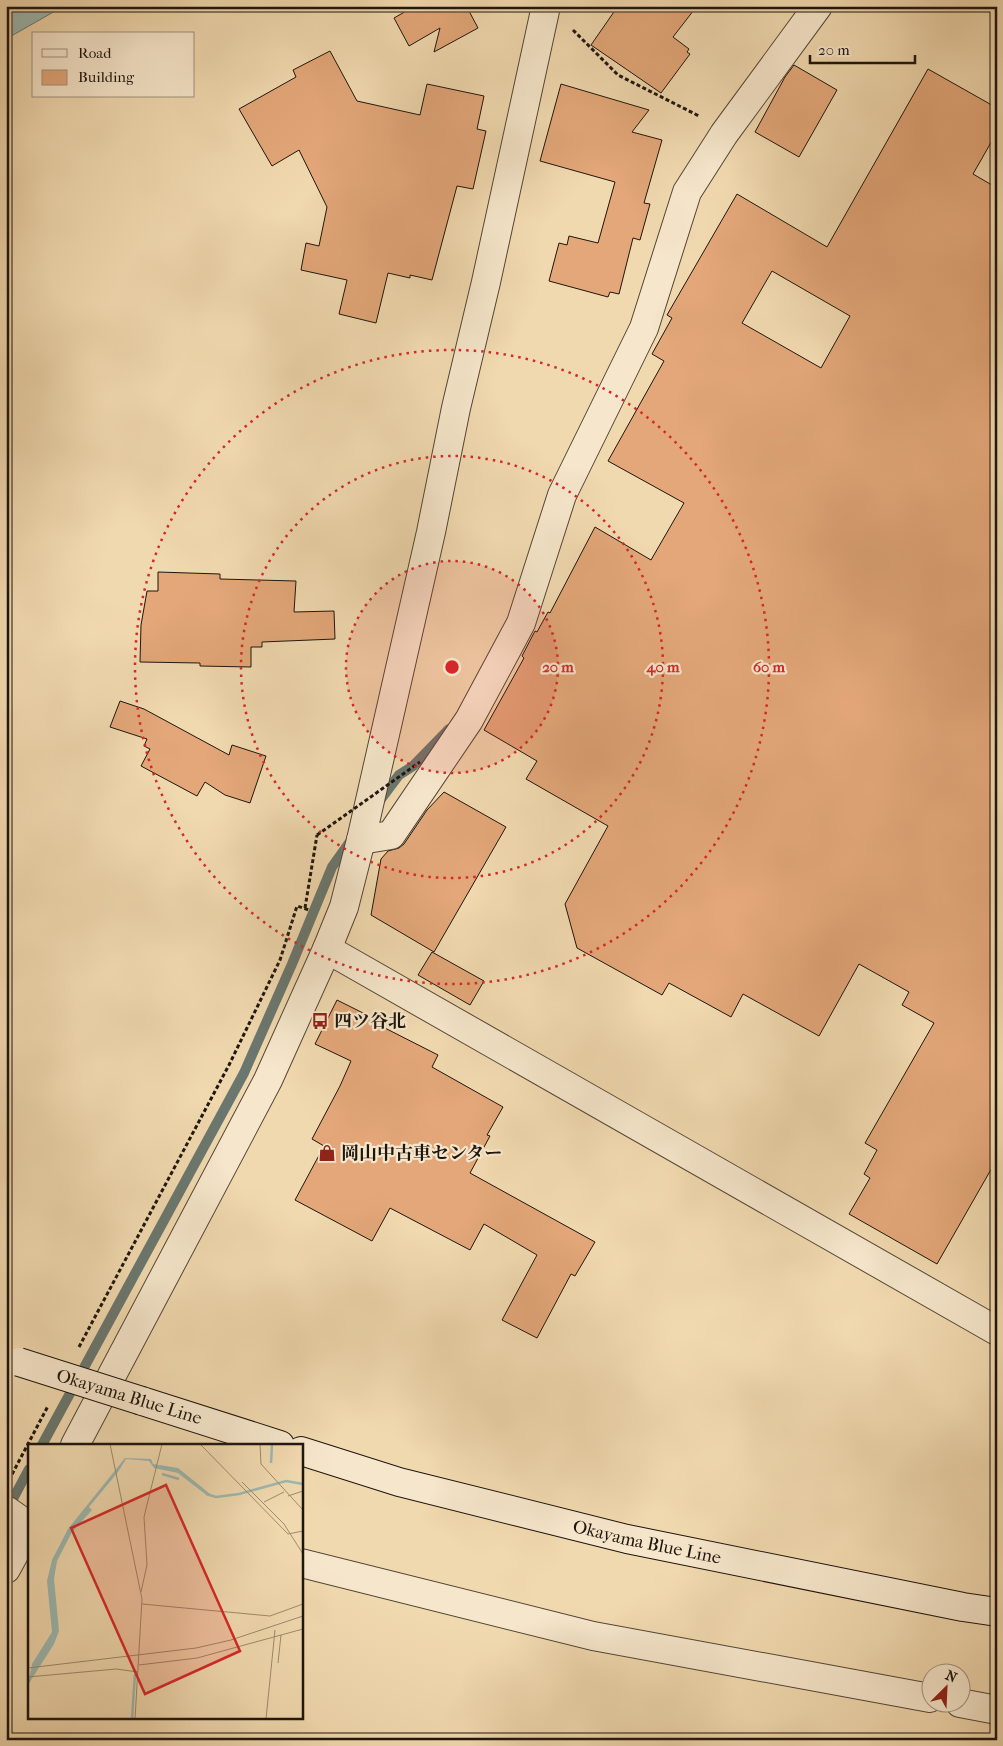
<svg xmlns="http://www.w3.org/2000/svg" width="1003" height="1746" font-family="'IM FELL French Canon','Noto Serif JP',serif">
<rect width="100%" height="100%" fill="#f1d9af"/>
<filter id="stains"><feTurbulence type="fractalNoise" baseFrequency=".004" numOctaves="4"/><feColorMatrix values="0 0 0 0 .2 0 0 0 0 .09 0 0 0 0 .02 0 0 0 .5 -.17"/></filter>
<radialGradient id="worn" r=".72"><stop offset=".6" stop-color="#630" stop-opacity="0"/><stop offset="1" stop-color="#630" stop-opacity=".3"/></radialGradient>
<!-- water -->
<path fill="#9cb9b1" stroke="#6a776f" d="M6,6H64L6,39Z"/>
<g fill="none" stroke-linecap="round" stroke-linejoin="round">
<!-- stream -->
<g stroke="#6a776f" stroke-width="10">
<path d="M378,803L399,775L413,766L449,729"/>
<path d="M42,1445L244,1073L292,964L332,867L352,839"/>
<path d="M7,1510L29,1469"/>
</g>
</g>
<!-- building -->
<g fill="#e3a779" stroke="#1e150d" fill-rule="evenodd">
<path d="M415,6H477L469,11L478,28L434,52L440,28L409,46L394,18Z"/>
<path d="M618,6H697L673,37L689,49L687,52L690,54L661,93L591,45Z"/>
<path d="M330,51L357,101L420,115L427,84L484,96L477,129L486,131L473,189L457,186L432,280L410,275V278L388,273L376,323L339,314L347,280L301,270L306,243L319,246L327,207L299,150L272,166L239,109L296,77L293,70Z"/>
<path d="M794,65L837,90L799,157L755,132L785,77Z"/>
<path d="M928,69L997,108V132L973,174L997,188V1159L937,1264L849,1214L870,1178L864,1174L877,1150L865,1143L934,1023L902,1005L909,992L859,964L819,1036L743,994L731,1017L669,983L662,995L577,948L565,904L608,826L526,779L537,761L484,730L524,658L522,656L535,631L537,632L548,612L550,613L595,527L651,560L684,503L608,461L664,361L652,354L672,318L667,315L737,194L827,247ZM772,271L850,316L821,368L742,323Z"/>
<path d="M561,84L649,110L632,132L662,140L644,203L650,204L640,240L633,238L619,294L610,292L608,297L549,281L559,243L567,245L569,236L598,243L615,182L540,161Z"/>
<path d="M158,572L220,574V579L296,581L294,612L334,611L335,639L262,642V647H251V667L200,666V663L140,662L141,625L147,591H158Z"/>
<path d="M120,701L144,709L229,755L232,745L266,756L250,803L225,795L205,782L197,796L141,766L150,749L144,746L147,739L110,727Z"/>
<path d="M444,792L506,827L434,952L371,915L381,859L388,851L399,848L404,844L427,810Z"/>
<path d="M432,952L484,981L470,1005L418,975Z"/>
<path d="M337,1000L377,1020L375,1023L438,1055L432,1067L503,1107L487,1135L490,1136L470,1173L595,1242L575,1276L571,1274L537,1338L502,1320L537,1255L484,1224L470,1250L390,1208L372,1241L295,1200L324,1146L312,1139L340,1086L351,1061L315,1044Z"/>
</g>
<g fill="none" stroke-linecap="round" stroke-linejoin="round">
<!-- minor casing -->
<g stroke="#534636" stroke-width="30">
<g id="minor">
<path d="M361,840L391,835L469,720L521,623L562,495L644,328L687,192L724,134L818,6"/>
<path d="M327,949L997,1331"/>
<path d="M6,1510L29,1526"/>
<path d="M301,1563L593,1636L930,1698"/>
<path d="M960,1703L997,1710"/>
</g>
</g>
<!-- tertiary casing -->
<g stroke="#534636" stroke-width="30">
<g id="tertiary">
<path d="M75,1445L268,1080L327,949L344,907L361,840L431,532L456,408L486,282L546,6"/>
<path d="M6,1569L29,1527"/>
</g>
</g>
<!-- secondary casing -->
<g stroke="#1e150d" stroke-width="30">
<g id="secondary">
<path d="M142,1401L280,1445"/>
<path id="s1" d="M301,1451L399,1482L627,1539L963,1607L997,1612"/>
</g>
</g>
<!-- path -->
<g stroke="#1e150d" stroke-width="3" stroke-dasharray="4 2.5" stroke-linecap="butt">
<path d="M573,30L618,75L699,116"/>
<path d="M305,908L317,835"/>
<path d="M79,1347L229,1065L280,960L297,906L309,910"/>
<path d="M9,1480L48,1406"/>
</g>
<!-- minor -->
<use href="#minor" stroke="#f6e6cb" stroke-width="28"/>
<!-- tertiary -->
<use href="#tertiary" stroke="#f6e6cb" stroke-width="28"/>
<!-- secondary -->
<use href="#secondary" stroke="#f6e6cb" stroke-width="28"/>
<!-- secondary-bridge casing -->
<g stroke="#1e150d" stroke-width="30" stroke-linecap="butt">
<path id="secondary-bridge" d="M19,1362L142,1401"/>
</g>
<!-- path-bridge -->
<path stroke="#1e150d" stroke-width="3" stroke-dasharray="4 2.5" stroke-linecap="butt" d="M317,835L420,762"/>
<!-- secondary-bridge -->
<use href="#secondary-bridge" stroke="#f6e6cb" stroke-width="28"/>
</g>
<!-- distance rings -->
<circle cx="452" cy="667" r="106" fill="#d62828" fill-opacity=".12"/>
<g fill="none" stroke="#d62828" stroke-width="2.5" stroke-dasharray="2.5 5">
<circle cx="452" cy="667" r="106"/>
<circle cx="452" cy="667" r="211"/>
<circle cx="452" cy="667" r="317"/>
</g>
<!-- icons -->
<defs>
<g id="bus-bare" transform="scale(1.35)"><path d="M-5-6H5V4H4V6H2V4H-2V6H-4V4H-5ZM-3.5-4V0h7V-4ZM-3.5 1.2v1.5H-2V1.2ZM2 1.2v1.5H3.5V1.2Z" fill="#8f2418" stroke="#f6e6cb" stroke-width="2.5" paint-order="stroke"/></g>
<g id="shop-bare" transform="scale(1.35)"><path d="M-5-2.5h2.3a2.7 3.5 0 0 1 5.4 0H5L5.5 6h-11ZM-1.5-2.5h3a1.5 2.3 0 0 0-3 0Z" fill="#8f2418" stroke="#f6e6cb" stroke-width="2.5" paint-order="stroke"/></g>
</defs>
<g fill-rule="evenodd">
<use href="#bus-bare" x="320" y="1021"/>
<use href="#shop-bare" x="327" y="1153"/>
</g>
<g text-anchor="middle" dominant-baseline="central" stroke-width="4.5" stroke-linejoin="round" paint-order="stroke">
<!-- poi labels -->
<g font-size="18" font-weight="bold" fill="#1e150d" stroke="#f6e6cb" text-anchor="start">
<text x="334" y="1021">四ツ谷北</text>
<text x="341" y="1153">岡山中古車センター</text>
</g>
<!-- street labels -->
<g font-size="18" fill="#1e150d" stroke="#f6e6cb">
<text transform="translate(129 1397) rotate(17)">Okayama Blue Line</text>
<text stroke="none"><textPath href="#s1" startOffset="358">Okayama Blue Line</textPath></text>
</g>
</g>
<!-- overview -->
<g transform="translate(28 1444)">
<rect width="275" height="275" fill="#f1d9af"/>
<path d="M97,14L123,15L125,20L150,24L186,53L177,50L150,29L126,24L121,17L98,15L90,28L61,63L64,66L44,88L29,117L26,135L31,187L26,200L0,241L4,220L24,188L19,137L24,116L40,85Z" fill="#9cb9b1"/>
<path fill="none" stroke="#9cb9b1" stroke-width="2.5" d="M243,19L244,0M134,30L151,35M178,50L188,53L211,50L258,37L275,40M104,275L107,230"/>
<path fill="none" stroke="#9d8b6e" stroke-width="1" d="M82,0L114,155L107,275M172,0L260,90M232,0L233,20L275,66M214,38L256,80L275,110M260,52L275,47M236,58L256,48M260,90L275,87M113,148L119,121L116,73L134,0M114,160L242,172L275,160M250,219L253,191M111,221L169,214L275,185M0,224L168,204L203,196L275,172M0,233L88,225L110,228M238,275L247,186"/>
<path fill="#d62828" fill-opacity="0.15" stroke="#d62828" stroke-width="2.5" d="M138,41L212,207L117,250L43,84Z"/>
<rect width="275" height="275" fill="none" stroke="#1e150d" stroke-width="2.5"/>
</g>
<circle cx="452" cy="667" r="8" fill="#d62828" stroke="#f6e6cb" stroke-width="2.5"/>
<g font-size="15" text-anchor="middle" font-weight="bold" fill="#d62828" stroke="#f6e6cb" stroke-width="4.5" stroke-linejoin="round" paint-order="stroke">
<text x="558" y="672">20 m</text>
<text x="663" y="672">40 m</text>
<text x="769" y="672">60 m</text>
</g>
<!-- margin -->
<rect width="1003" height="1746" fill="none" stroke="#f1d9af" stroke-width="25"/>
<rect x="8" y="8" width="988" height="1731" fill="none" stroke="#1e150d" stroke-width="2.5"/>
<rect x="12" y="12" width="978" height="1721" fill="none" stroke="#1e150d"/>
<!-- legend -->
<rect x="32" y="32" width="162" height="65" fill="#f6e6cb" stroke="#a0927f"/>
<rect x="42" y="49" width="25" height="8" fill="#f6e6cb" stroke="#a0927f"/>
<text x="78" y="58" font-size="15" fill="#1e150d">Road</text>
<rect x="42" y="70" width="25" height="15" fill="#e3a779" stroke="#a0927f"/>
<text x="78" y="82" font-size="15" fill="#1e150d">Building</text>
<!-- north arrow -->
<g transform="translate(946 1688) rotate(24)"><circle r="24" fill="#f6e6cb" stroke="#a0927f"/>
<path d="M0-4L9 19L0 12L-9 19Z" fill="#8f2418"/>
<text y="-8" font-size="14" font-weight="bold" text-anchor="middle" fill="#1e150d">N</text>
</g>
<!-- scale -->
<path d="M810 55v8h105v-8" fill="none" stroke="#1e150d" stroke-width="2.5"/>
<text x="818" y="55" font-size="15" fill="#1e150d" stroke="#f6e6cb" stroke-width="4" paint-order="stroke">20 m</text>
<rect width="100%" height="100%" filter="url(#stains)"/>
<rect width="100%" height="100%" fill="url(#worn)"/>
</svg>
